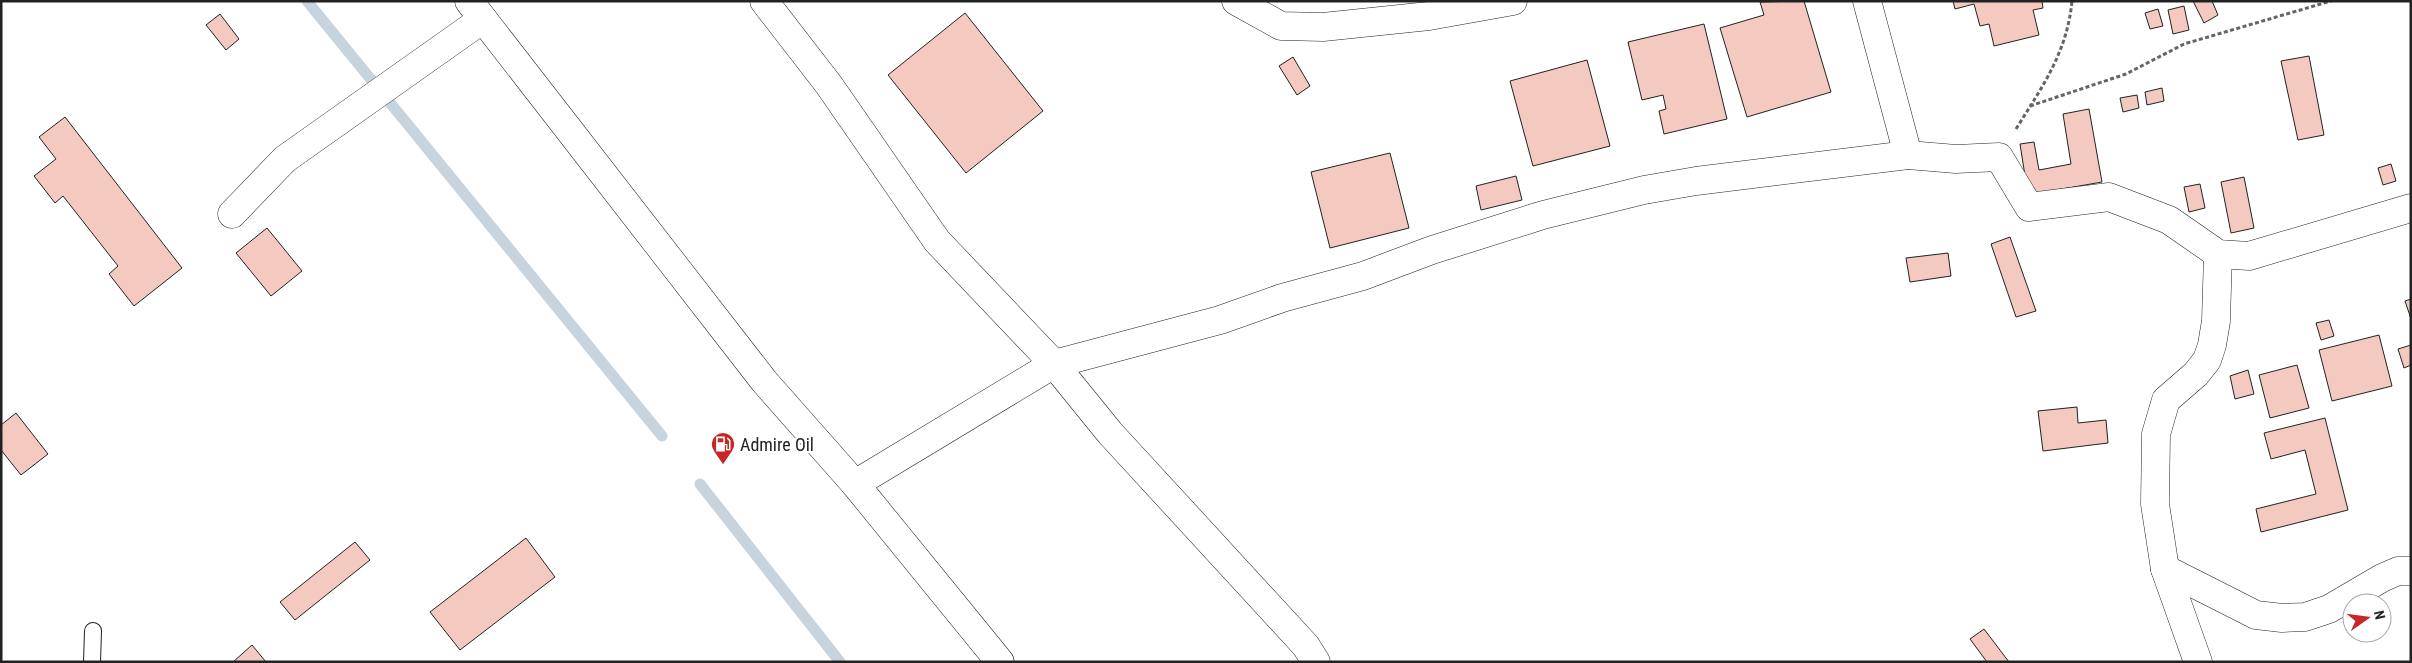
<svg xmlns="http://www.w3.org/2000/svg" width="2412" height="663" font-family="'Roboto Condensed',sans-serif">
<rect width="100%" height="100%" fill="#fff"/>
<g fill="none" stroke-linecap="round" stroke-linejoin="round">
<!-- stream -->
<g stroke="#c7d3dd" stroke-width="11">
<path d="M307,1L662,436"/>
<path d="M700,484L840,662"/>
</g>
</g>
<!-- building -->
<g fill="#f3c9c0" stroke="#222">
<path d="M1804,1L1831,92L1747,117L1720,28L1764,15L1760,2Z"/>
<path d="M1953,1H2042L2043,8L2033,10L2039,35L1994,46L1989,24L1980,26L1974,4L1955,9Z"/>
<path d="M2193,1H2212L2218,15L2204,23Z"/>
<path d="M2184,6L2189,30L2173,34L2168,10Z"/>
<path d="M2158,9L2163,26L2150,29L2145,13Z"/>
<path d="M965,13L1043,111L966,173L888,75Z"/>
<path d="M220,14L239,39L226,50L206,25Z"/>
<path d="M1704,24L1727,119L1664,134L1659,111L1666,109L1663,95L1642,100L1628,42Z"/>
<path d="M2309,56L2324,135L2298,140L2281,61Z"/>
<path d="M1293,57L1310,86L1297,95L1279,66Z"/>
<path d="M1587,60L1610,146L1533,166L1510,81Z"/>
<path d="M2162,88L2164,101L2147,105L2145,92Z"/>
<path d="M2137,95L2139,108L2123,112L2120,98Z"/>
<path d="M2089,109L2102,182L2028,195L2020,144L2034,142L2039,170L2071,164L2063,114Z"/>
<path d="M65,117L182,268L134,306L109,274L118,266L63,196L55,203L34,176L56,159L39,137Z"/>
<path d="M1390,153L1409,228L1330,248L1311,172Z"/>
<path d="M2391,164L2396,181L2383,185L2378,168Z"/>
<path d="M1516,176L1522,200L1481,210L1476,186Z"/>
<path d="M2244,177L2254,228L2231,233L2221,182Z"/>
<path d="M2200,184L2205,208L2189,212L2184,187Z"/>
<path d="M267,228L302,271L271,296L236,253Z"/>
<path d="M2010,237L2036,311L2016,317L1991,244Z"/>
<path d="M1948,253L1951,276L1910,282L1906,258Z"/>
<path d="M2411,299V319L2405,301Z"/>
<path d="M2329,320L2334,336L2321,340L2316,323Z"/>
<path d="M2379,335L2392,386L2332,401L2319,350Z"/>
<path d="M2411,345V365L2404,368L2398,349Z"/>
<path d="M2297,365L2309,408L2270,418L2259,375Z"/>
<path d="M2248,370L2254,394L2235,399L2230,376Z"/>
<path d="M2077,407L2078,423L2106,420L2108,443L2043,451L2038,411Z"/>
<path d="M16,413L48,454L21,475L1,450V425Z"/>
<path d="M2325,418L2348,510L2261,532L2256,509L2316,494L2305,450L2271,459L2264,433Z"/>
<path d="M526,538L555,577L460,650L430,612Z"/>
<path d="M355,542L370,560L295,620L280,602Z"/>
<path d="M1984,629L2009,662H1987L1970,639Z"/>
<path d="M252,645L266,662H233Z"/>
</g>
<g fill="none" stroke-linecap="round" stroke-linejoin="round">
<!-- service casing -->
<g stroke="#222" stroke-width="18">
<path id="service" d="M92,662L93,631"/>
</g>
<!-- minor casing -->
<g stroke="#222" stroke-width="29">
<g id="minor">
<path d="M764,1L829,85L937,241L1054,364L1110,433L1306,646L1316,662"/>
<path d="M1236,1L1281,26L1323,27L1429,16L1513,1"/>
<path d="M1867,1L1908,155"/>
<path d="M232,214L285,159L483,19"/>
<path d="M855,484L1054,364L1220,320L1282,298L1363,276L1432,250L1543,215L1644,190L1696,181L1908,155L1956,159L1999,157L2029,207L2109,197L2169,220L2218,254L2249,256L2411,208"/>
<path d="M2165,569L2256,615L2282,618L2305,617L2329,609L2382,578L2398,571H2411"/>
<path d="M2198,662L2165,569L2155,504L2156,434L2166,400L2196,374L2207,360L2212,345L2216,321L2218,254"/>
</g>
</g>
<!-- trunk casing -->
<g stroke="#222" stroke-width="29">
<path id="trunk" d="M469,1L764,381L855,484L1000,662"/>
</g>
<!-- path -->
<g stroke="#646464" stroke-width="3" stroke-dasharray="4 2.5" stroke-linecap="butt">
<path d="M2030,106L2126,74L2184,44L2331,1"/>
<path d="M2016,129C2042,87 2067,53 2072,1"/>
</g>
<!-- service -->
<use href="#service" stroke="#fff" stroke-width="16"/>
<!-- minor -->
<use href="#minor" stroke="#fff" stroke-width="28"/>
<!-- trunk -->
<use href="#trunk" stroke="#fff" stroke-width="28"/>
</g>
<!-- icons -->
<defs>
<g id="fuel-pin" transform="scale(1.25)"><path d="M0 17L-7.5 6A9.5 9.5 0 1 1 7.5 6Z" fill="#c62828" stroke="#fff"/><path d="M-5.5-6h7V0h2V4h1.3V-2.5L3-4.5l.8-.8L6-3V5H2.5V1h-1V6h-7ZM-4.2-4.7v3.2H.2V-4.7Z" fill="#fff"/></g>
</defs>
<g fill-rule="evenodd">
<use href="#fuel-pin" x="723" y="444"/>
</g>
<g text-anchor="middle" dominant-baseline="central" stroke-width="4" stroke-linejoin="round" paint-order="stroke">
<!-- poi labels -->
<g font-size="18" fill="#222" stroke="#fff" text-anchor="start">
<text x="740" y="444">Admire Oil</text>
</g>
</g>
<!-- border -->
<rect width="2412" height="663" fill="none" stroke="#222222" stroke-width="5"/>
<!-- north arrow -->
<g transform="translate(2367 618) rotate(76)"><circle r="24" fill="#ffffff" stroke="#a7a7a7"/>
<path d="M0-4L9 19L0 12L-9 19Z" fill="#c62828"/>
<text y="-8" font-size="14" font-weight="bold" text-anchor="middle" fill="#222222">N</text>
</g>
</svg>
